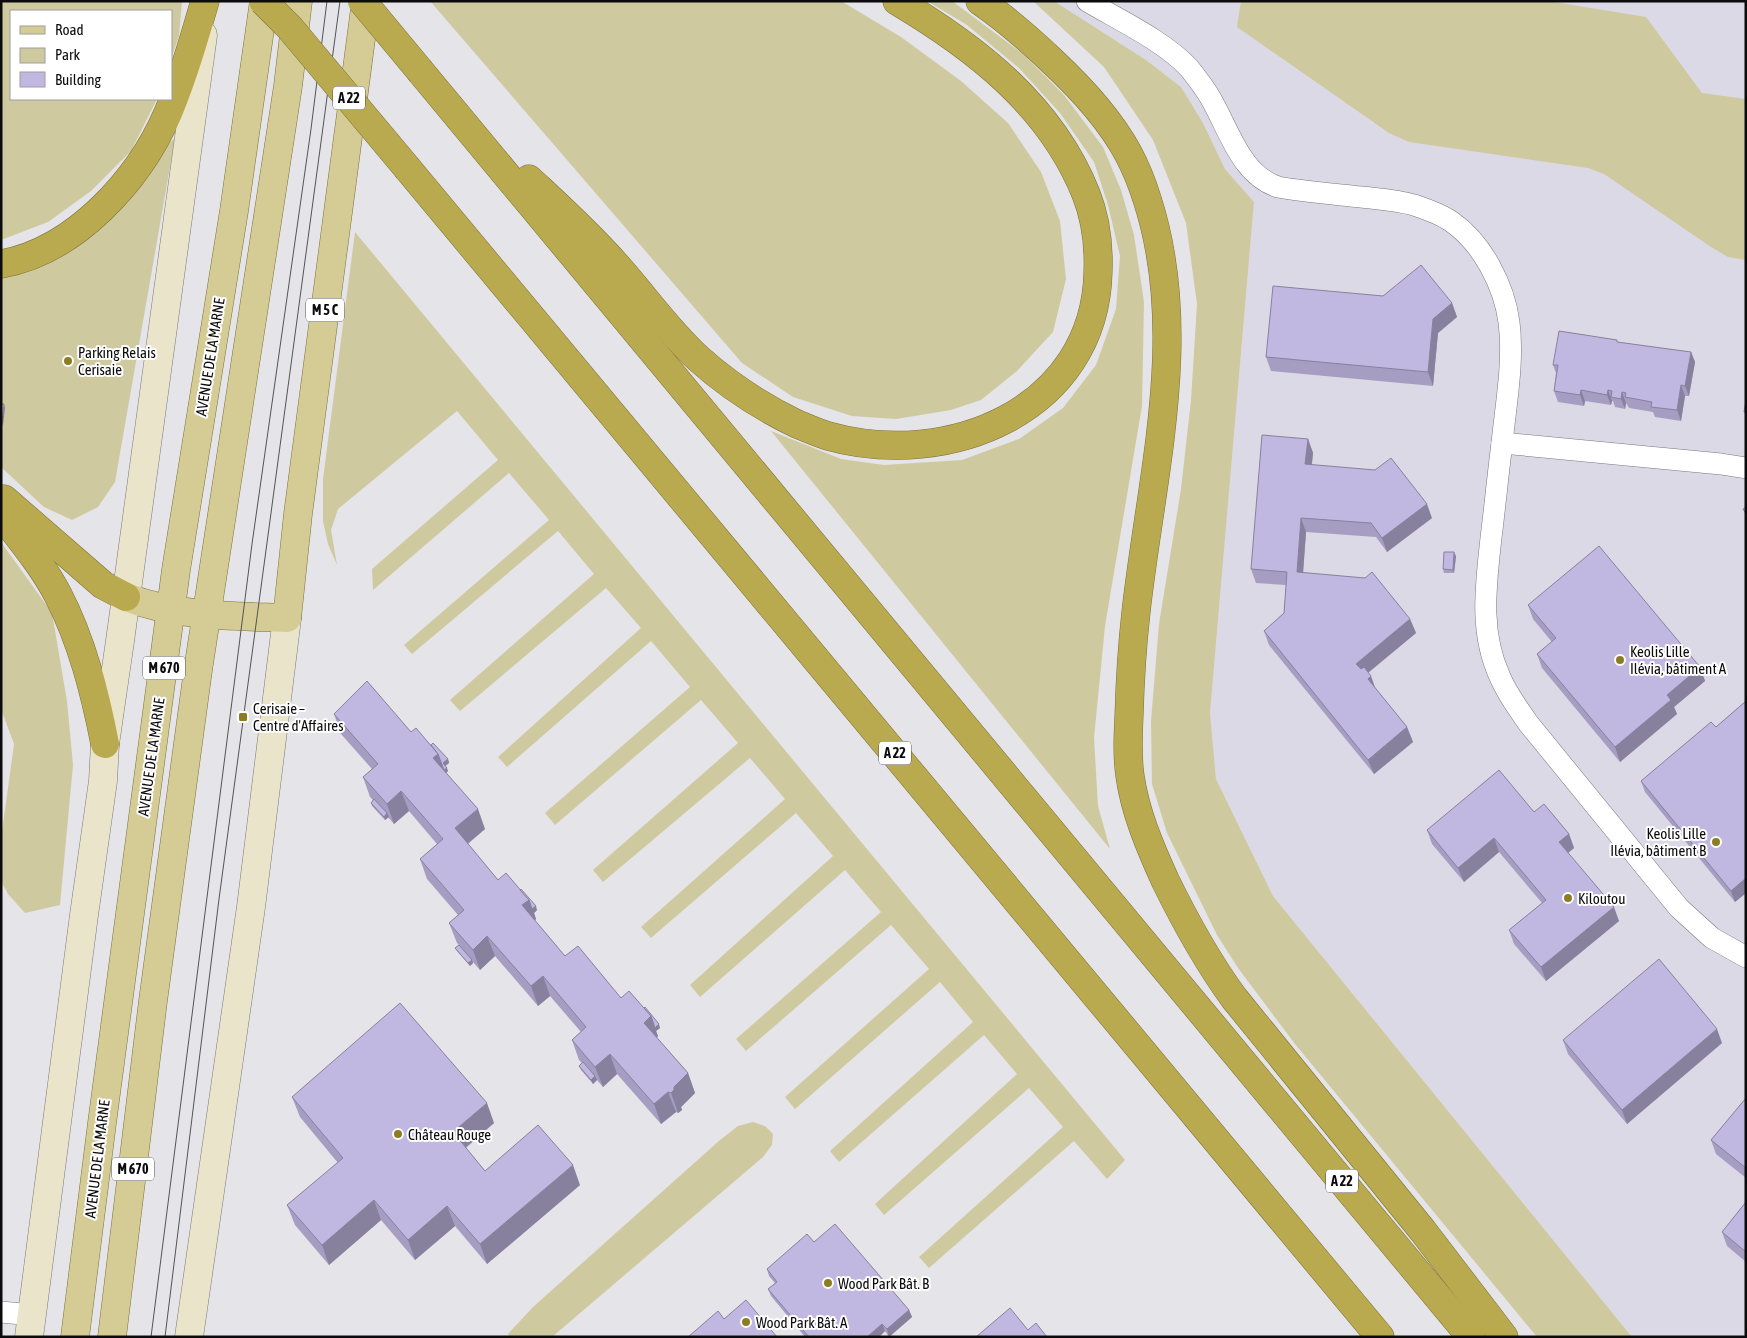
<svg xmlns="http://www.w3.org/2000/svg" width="1747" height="1338" font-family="'Asap Condensed',sans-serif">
<rect width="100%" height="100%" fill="#e5e4e9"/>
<!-- built -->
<path fill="#dbd9e5" d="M1054,1H1746V1337H1632L1273,896L1216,779L1210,713L1254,202L1225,169L1203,123L1181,87L1146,60Z"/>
<!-- green -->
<g fill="#cfc9a0">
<path d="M1,1H182L179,36L171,59V11H11V99H157L131,151L91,191L48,222L1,240Z"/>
<path d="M430,1H841L901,37L961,81L1008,123L1041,172L1060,221L1066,279L1053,332L1017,371L981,400L951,410L896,419L852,416L793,397L742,363Z"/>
<path d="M927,1H952L1023,54L1064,95L1103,147L1121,190L1134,235L1144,302L1142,406L1105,626L1094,738L1098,806L1110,849L771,431L841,459L884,465L962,460L1019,439L1063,408L1096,365L1116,309L1120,256L1108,205L1094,162L1060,113L1019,68L967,25Z"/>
<path d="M1033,1H1054L1146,60L1181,87L1203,123L1225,169L1254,202L1210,713L1216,779L1273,896L1632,1337H1537L1295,1044L1238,968L1217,935L1167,833L1152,784L1151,721L1159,624L1181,489L1191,400L1197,304L1186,223L1153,140L1104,67Z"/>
<path d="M1241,1H1548L1646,17L1702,93L1746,99V260L1728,257L1711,247L1604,174L1588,168L1409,142L1389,133L1237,27Z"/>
<path d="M175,138L115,482L98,507L72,520L44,507L1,467V274L102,222L140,186L165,146Z"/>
<path d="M355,232L1125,1160L1107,1179L1074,1141L929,1268L919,1257L1063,1127L1029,1088L884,1215L875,1204L1017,1074L984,1035L839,1162L830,1151L973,1022L940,982L795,1109L785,1097L929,969L891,925L746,1051L736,1039L881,912L845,870L700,997L690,985L833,856L796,813L651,938L641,927L785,799L750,758L603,882L593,870L738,743L701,700L555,825L545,813L690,687L651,641L507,767L498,757L641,628L606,588L460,711L450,700L594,574L558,531L412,654L404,645L549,520L509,473L373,590L372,569L498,460L457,411L338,509L331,530L337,565L328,544L323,521V479Z"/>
<path d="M1,542L52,613L67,701L73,765L60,905L25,913L8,894L1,881V839L14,744L1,709Z"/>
<path d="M753,1122L765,1126L773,1134L772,1145L763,1157L552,1337H510L508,1334L533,1307L720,1140L738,1126Z"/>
</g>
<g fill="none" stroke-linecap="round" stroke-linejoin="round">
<!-- street casing -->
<g stroke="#79787c" stroke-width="22">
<g id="street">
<path d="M1087,1C1119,20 1164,41 1189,68C1197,78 1205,88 1211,99C1229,130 1241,175 1278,187C1306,192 1333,194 1361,197C1378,199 1397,200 1414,205C1426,209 1441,214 1452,222C1482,243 1504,285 1509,322C1514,361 1506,403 1502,443"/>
<path d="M1746,468L1721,464L1502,443C1498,474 1495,506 1491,538C1486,585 1479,632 1500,677C1507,694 1518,708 1528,723L1679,908L1712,938L1746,957"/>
<path d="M1,1312L32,1315"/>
</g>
</g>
<!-- secondary casing -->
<g stroke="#79787c" stroke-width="29">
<g id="secondary">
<path d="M29,1337L84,915L103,781L105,744L120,641L203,35"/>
<path d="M189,1337L251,907L287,618"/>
</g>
</g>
<!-- primary casing -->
<g stroke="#7c7238" stroke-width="29">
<g id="primary">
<path d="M126,597C178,617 232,616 287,618L298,514L366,1"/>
<path d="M75,1337L102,1123L176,570L234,211L264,1"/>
<path d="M112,1337L153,1001L198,670L288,86L298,1"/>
</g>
</g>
<!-- highway casing -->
<g stroke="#7c7238" stroke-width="29">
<g id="highway">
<path d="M980,1C1006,19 1029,39 1052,61C1081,88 1109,118 1128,153C1136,168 1142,183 1147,199C1191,334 1151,476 1136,612C1132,647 1130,681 1129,716C1128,736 1127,756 1130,776C1135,812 1150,847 1165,880C1185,921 1207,961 1234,998L1423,1231L1504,1337"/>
<path d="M421,72L1471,1337"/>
<path d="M408,169L1380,1337"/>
<path d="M529,179C559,207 590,235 617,266C644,296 668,331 699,359C728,385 762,407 797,424C807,428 818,433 828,436C949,470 1095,410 1098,272C1099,245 1096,219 1086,194C1051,106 976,48 897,1"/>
<path d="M1,264C75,251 139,180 168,113C183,77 194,39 205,1"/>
<path d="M4,499L103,585L126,597"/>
<path d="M1,514C21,540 43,566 58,595C82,641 95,693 105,744"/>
</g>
</g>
<!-- street -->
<use href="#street" stroke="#fff" stroke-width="21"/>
<!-- secondary -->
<use href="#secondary" stroke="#eae5ca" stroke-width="28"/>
<!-- primary -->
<use href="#primary" stroke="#d5cb95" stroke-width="28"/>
<!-- highway -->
<use href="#highway" stroke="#b9a94f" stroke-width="28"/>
<!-- tram -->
<g stroke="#535356" stroke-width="1">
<path d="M151,1337L252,544L311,129L327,1"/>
<path d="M165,1337L219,899L340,1"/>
</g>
<!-- highway-bridge casing -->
<g stroke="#7c7238" stroke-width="29" stroke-linecap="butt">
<g id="highway-bridge">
<path d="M263,1L290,28L408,169"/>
<path d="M362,1L421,72"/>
</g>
</g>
<!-- highway-bridge -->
<use href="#highway-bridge" stroke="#b9a94f" stroke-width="28"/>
</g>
<!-- wall -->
<g fill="#a69ec2">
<path d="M1452,303L1457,317L1438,333L1433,386L1271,371L1266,357Z"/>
<path d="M1617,340V342L1691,352L1695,362L1689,396H1685L1681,421L1655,417L1653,412L1629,408L1626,403L1625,409L1615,407L1613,401H1612L1611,405L1585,401L1584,406L1558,402L1554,391L1556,373L1553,365Z"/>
<path d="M1308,439L1313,453L1312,465L1432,518L1387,552L1376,537L1306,532L1303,573L1410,619L1416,633L1368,672L1375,688L1407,727L1413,742L1374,774L1269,645L1264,631L1284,613L1286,585L1256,583L1251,569Z"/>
<path d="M1456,556L1454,573H1444L1443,569Z"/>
<path d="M1528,605L1700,667L1705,681L1674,707L1677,714L1620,762L1542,668L1537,654L1552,642L1533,619Z"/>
<path d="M1746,701V893L1735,902L1645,792L1641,781L1716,727Z"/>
<path d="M334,714L411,732L431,745L448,759L449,763L445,766L448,771L446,773L485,829L468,844L498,880L537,910L534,913L536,919L535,921L565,956L660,1028L656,1031L658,1036L657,1038L688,1073L695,1093L681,1107L682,1110L678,1113L676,1112L661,1124L617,1074L603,1087L597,1080L593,1084L581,1070L579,1066L582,1063L579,1060L572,1040L581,1032L550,996L538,1006L495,956L480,970L472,961L473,963L470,966L457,951L455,948L459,945L457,943L449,923L458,915L427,879L420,859L437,844L409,811L394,824L388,817L385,820L372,806L371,803L373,800L370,797L363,777L372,769L341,734Z"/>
<path d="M1534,812L1569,834L1574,848L1568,853L1619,921L1546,981L1514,944L1509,930L1542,903L1499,852L1464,882L1432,844L1427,830Z"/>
<path d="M1563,1040L1722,1043L1627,1124L1568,1054Z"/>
<path d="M292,1097L494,1123L466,1148L485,1171L580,1185L487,1264L455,1226L415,1260L381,1220L329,1265L295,1225L287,1205L338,1163L300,1117Z"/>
<path d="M1746,1098V1178L1716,1154L1711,1140Z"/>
<path d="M1746,1202V1262L1727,1246L1722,1232Z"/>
<path d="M814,1242L909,1310L912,1317L889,1337L885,1331L879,1337H805L771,1296L768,1289L775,1283L769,1276L767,1269Z"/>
</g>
<!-- shaded-wall -->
<g fill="#87819e">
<path d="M1452,303L1457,317L1438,333L1433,386L1428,372L1433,319Z"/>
<path d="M1691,352L1695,362L1689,396L1685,386Z"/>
<path d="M1681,385L1685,396L1681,421L1677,410Z"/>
<path d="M1581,390L1585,401L1584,406L1580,395Z"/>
<path d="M1608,390L1612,401L1611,405L1607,395Z"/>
<path d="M1622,392L1626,403L1625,409L1621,399Z"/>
<path d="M4,404L5,408L3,426L2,422Z"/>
<path d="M1308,439L1313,453L1310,478L1305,464Z"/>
<path d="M1427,504L1432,518L1387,552L1382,538Z"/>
<path d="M1301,518L1306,532L1302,587L1297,572Z"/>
<path d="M1454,552L1456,556L1454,573L1453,570Z"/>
<path d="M1410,619L1416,633L1362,678L1356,664Z"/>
<path d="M1700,667L1705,681L1674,707L1677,714L1620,762L1615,747L1667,695Z"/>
<path d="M1371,676L1376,690L1368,679Z"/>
<path d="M1407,727L1413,742L1374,774L1368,760Z"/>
<path d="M438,754L444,770L447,768L448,771L445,774L433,758Z"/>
<path d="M448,759L449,763L444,767L443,763Z"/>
<path d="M401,791L409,811L394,824L387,804Z"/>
<path d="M478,809L485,829L462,848L455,828Z"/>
<path d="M387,813L389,817L385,820L384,817Z"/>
<path d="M1569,834L1574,848L1564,856L1559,842Z"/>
<path d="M1494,838L1499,852L1464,882L1458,868Z"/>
<path d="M1746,878V893L1735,902L1731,891Z"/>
<path d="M529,900L536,906L537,910L534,913L536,919L529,925L522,905Z"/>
<path d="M1614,907L1619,921L1546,981L1541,967Z"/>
<path d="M487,936L495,956L480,970L473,950Z"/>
<path d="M472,960L473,963L470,966L468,963Z"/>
<path d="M543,976L550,996L538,1006L531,986Z"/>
<path d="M651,1016L659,1024L660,1028L656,1031L658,1036L651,1043L644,1023Z"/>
<path d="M1717,1029L1722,1043L1627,1124L1622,1110Z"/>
<path d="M610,1054L617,1074L603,1087L595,1067Z"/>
<path d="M688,1073L695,1093L681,1107L682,1110L678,1113L671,1093L674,1087Z"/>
<path d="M595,1076L597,1080L593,1084L591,1080Z"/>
<path d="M668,1092L676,1112L661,1124L654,1104Z"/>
<path d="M487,1103L494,1123L460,1152L453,1132Z"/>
<path d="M573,1165L580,1185L487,1264L480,1244Z"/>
<path d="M374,1200L381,1220L329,1265L322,1245Z"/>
<path d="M447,1206L455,1226L415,1260L408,1240Z"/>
<path d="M909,1310L912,1317L889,1337L887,1329Z"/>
<path d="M882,1324L885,1331L879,1337H867Z"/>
</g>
<!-- building -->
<g fill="#c1b8e1" stroke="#87819e">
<path d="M1421,265L1452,303L1433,319L1428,372L1266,357L1273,286L1383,296Z"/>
<path d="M1559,331L1617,340V342L1691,352L1685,386L1681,385L1677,410L1651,407L1652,402L1625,397L1626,393L1622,392L1621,399L1611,397L1612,391L1608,390L1607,395L1581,390L1580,395L1554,391L1558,365H1553Z"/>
<path d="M1746,400V413L1744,412Z"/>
<path d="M1,404H4L2,422H1Z"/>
<path d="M1262,435L1308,439L1305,464L1375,470L1391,458L1427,504L1382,538L1371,523L1301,518L1297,572L1365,578L1372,572L1410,619L1356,664L1361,669L1364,667L1371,676L1368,679L1407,727L1368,760L1264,631L1284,613L1287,572L1251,569Z"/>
<path d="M1746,507V514L1743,509Z"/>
<path d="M1599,546L1700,667L1667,695L1671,700L1615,747L1537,654L1556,638L1528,605Z"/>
<path d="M1444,552H1454L1453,570L1443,569Z"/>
<path d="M367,681L411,732L416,728L438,754L433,758L478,809L455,828L498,880L506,873L529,900L522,905L565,956L578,946L621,998L629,991L651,1016L644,1023L688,1073L674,1087V1090L671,1093L668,1092L654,1104L610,1054L595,1067L572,1040L586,1027L543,976L531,986L487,936L473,950L449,923L464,910L420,859L443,839L401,791L387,804L363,777L378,764L334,714Z"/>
<path d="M1746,701V878L1731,891L1641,781L1711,722L1716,727Z"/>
<path d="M433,743L448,759L443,763L447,768L444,770L438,754L431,745Z"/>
<path d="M1499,770L1534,812L1544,804L1569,834L1559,842L1614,907L1541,967L1509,930L1546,900L1494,838L1458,868L1427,830Z"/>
<path d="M374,799L387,813L384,817L371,803Z"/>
<path d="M521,889L536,906L532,909L529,900L520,890Z"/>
<path d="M459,945L472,960L468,963L455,948Z"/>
<path d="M1659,959L1717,1029L1622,1110L1563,1040Z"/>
<path d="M400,1003L487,1103L453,1132L485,1171L538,1125L573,1165L480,1244L447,1206L408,1240L374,1200L322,1245L287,1205L343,1158L292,1097Z"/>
<path d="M645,1007L659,1024L655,1028L651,1016L644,1008Z"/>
<path d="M583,1062L595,1076L591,1080L579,1066Z"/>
<path d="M1746,1098V1168L1711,1140Z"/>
<path d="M1746,1202V1252L1722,1232Z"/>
<path d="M835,1224L909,1310L887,1329L882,1324L867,1337H809L768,1289L777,1282L767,1269L807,1234L814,1242Z"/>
<path d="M746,1300L777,1337H688L718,1311L724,1319Z"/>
<path d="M1010,1308L1028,1330L1036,1323L1047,1337H976Z"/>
</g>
<!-- markers -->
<g fill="#8c7d23" stroke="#fff" stroke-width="2">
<circle cx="68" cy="361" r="5"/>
<circle cx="1620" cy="660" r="5"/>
<rect x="238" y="712" width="10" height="10" rx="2.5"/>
<circle cx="1716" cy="842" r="5"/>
<circle cx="1568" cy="898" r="5"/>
<circle cx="398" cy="1134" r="5"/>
<circle cx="828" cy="1283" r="5"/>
<circle cx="746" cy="1322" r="5"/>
</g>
<g text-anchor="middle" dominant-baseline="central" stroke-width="4" stroke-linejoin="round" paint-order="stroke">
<!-- shield labels -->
<g fill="#fff" stroke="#545456" stroke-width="1">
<rect x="333" y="86.5" width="32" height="23" rx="4"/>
<rect x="306" y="298.5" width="38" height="23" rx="4"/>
<rect x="143" y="656.5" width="42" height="23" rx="4"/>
<rect x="879" y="741.5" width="32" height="23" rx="4"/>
<rect x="112" y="1157.5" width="42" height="23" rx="4"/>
<rect x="1326" y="1169.5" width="32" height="23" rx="4"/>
</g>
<g font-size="14" font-weight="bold" fill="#0b0b0d">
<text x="349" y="98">A 22</text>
<text x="325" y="310">M 5 C</text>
<text x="164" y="668">M 670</text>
<text x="895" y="753">A 22</text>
<text x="133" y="1169">M 670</text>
<text x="1342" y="1181">A 22</text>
</g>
<!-- poi labels -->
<g font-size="15" fill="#0b0b0d" stroke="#fff" text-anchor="start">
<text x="78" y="352">Parking Relais<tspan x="78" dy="17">Cerisaie</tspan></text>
<text x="1630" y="651">Keolis Lille<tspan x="1630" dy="17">Ilévia, bâtiment A</tspan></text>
<text x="253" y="708">Cerisaie –<tspan x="253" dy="17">Centre d'Affaires</tspan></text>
<text x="1706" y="833" text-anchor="end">Keolis Lille<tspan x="1706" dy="17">Ilévia, bâtiment B</tspan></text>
<text x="1578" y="898">Kiloutou</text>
<text x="408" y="1134">Château Rouge</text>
<text x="838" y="1283">Wood Park Bât. B</text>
<text x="756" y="1322">Wood Park Bât. A</text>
</g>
<!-- street labels -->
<g font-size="15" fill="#0b0b0d" stroke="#fff">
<text transform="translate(210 357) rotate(-81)">AVENUE DE LA MARNE</text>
<text transform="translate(151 757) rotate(-82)">AVENUE DE LA MARNE</text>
<text transform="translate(97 1159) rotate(-83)">AVENUE DE LA MARNE</text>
</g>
</g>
<!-- border -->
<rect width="1747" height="1338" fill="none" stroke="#0b0b0d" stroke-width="5"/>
<!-- legend -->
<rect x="10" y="10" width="162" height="90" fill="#ffffff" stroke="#9d9d9e"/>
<rect x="20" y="26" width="25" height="8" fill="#d5cb95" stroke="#9d9d9e"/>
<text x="55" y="35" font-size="15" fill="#0b0b0d">Road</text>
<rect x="20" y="48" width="25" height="15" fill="#cfc9a0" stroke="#9d9d9e"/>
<text x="55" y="60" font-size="15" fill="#0b0b0d">Park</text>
<rect x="20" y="72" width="25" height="15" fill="#c1b8e1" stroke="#9d9d9e"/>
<text x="55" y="85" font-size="15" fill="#0b0b0d">Building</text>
</svg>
